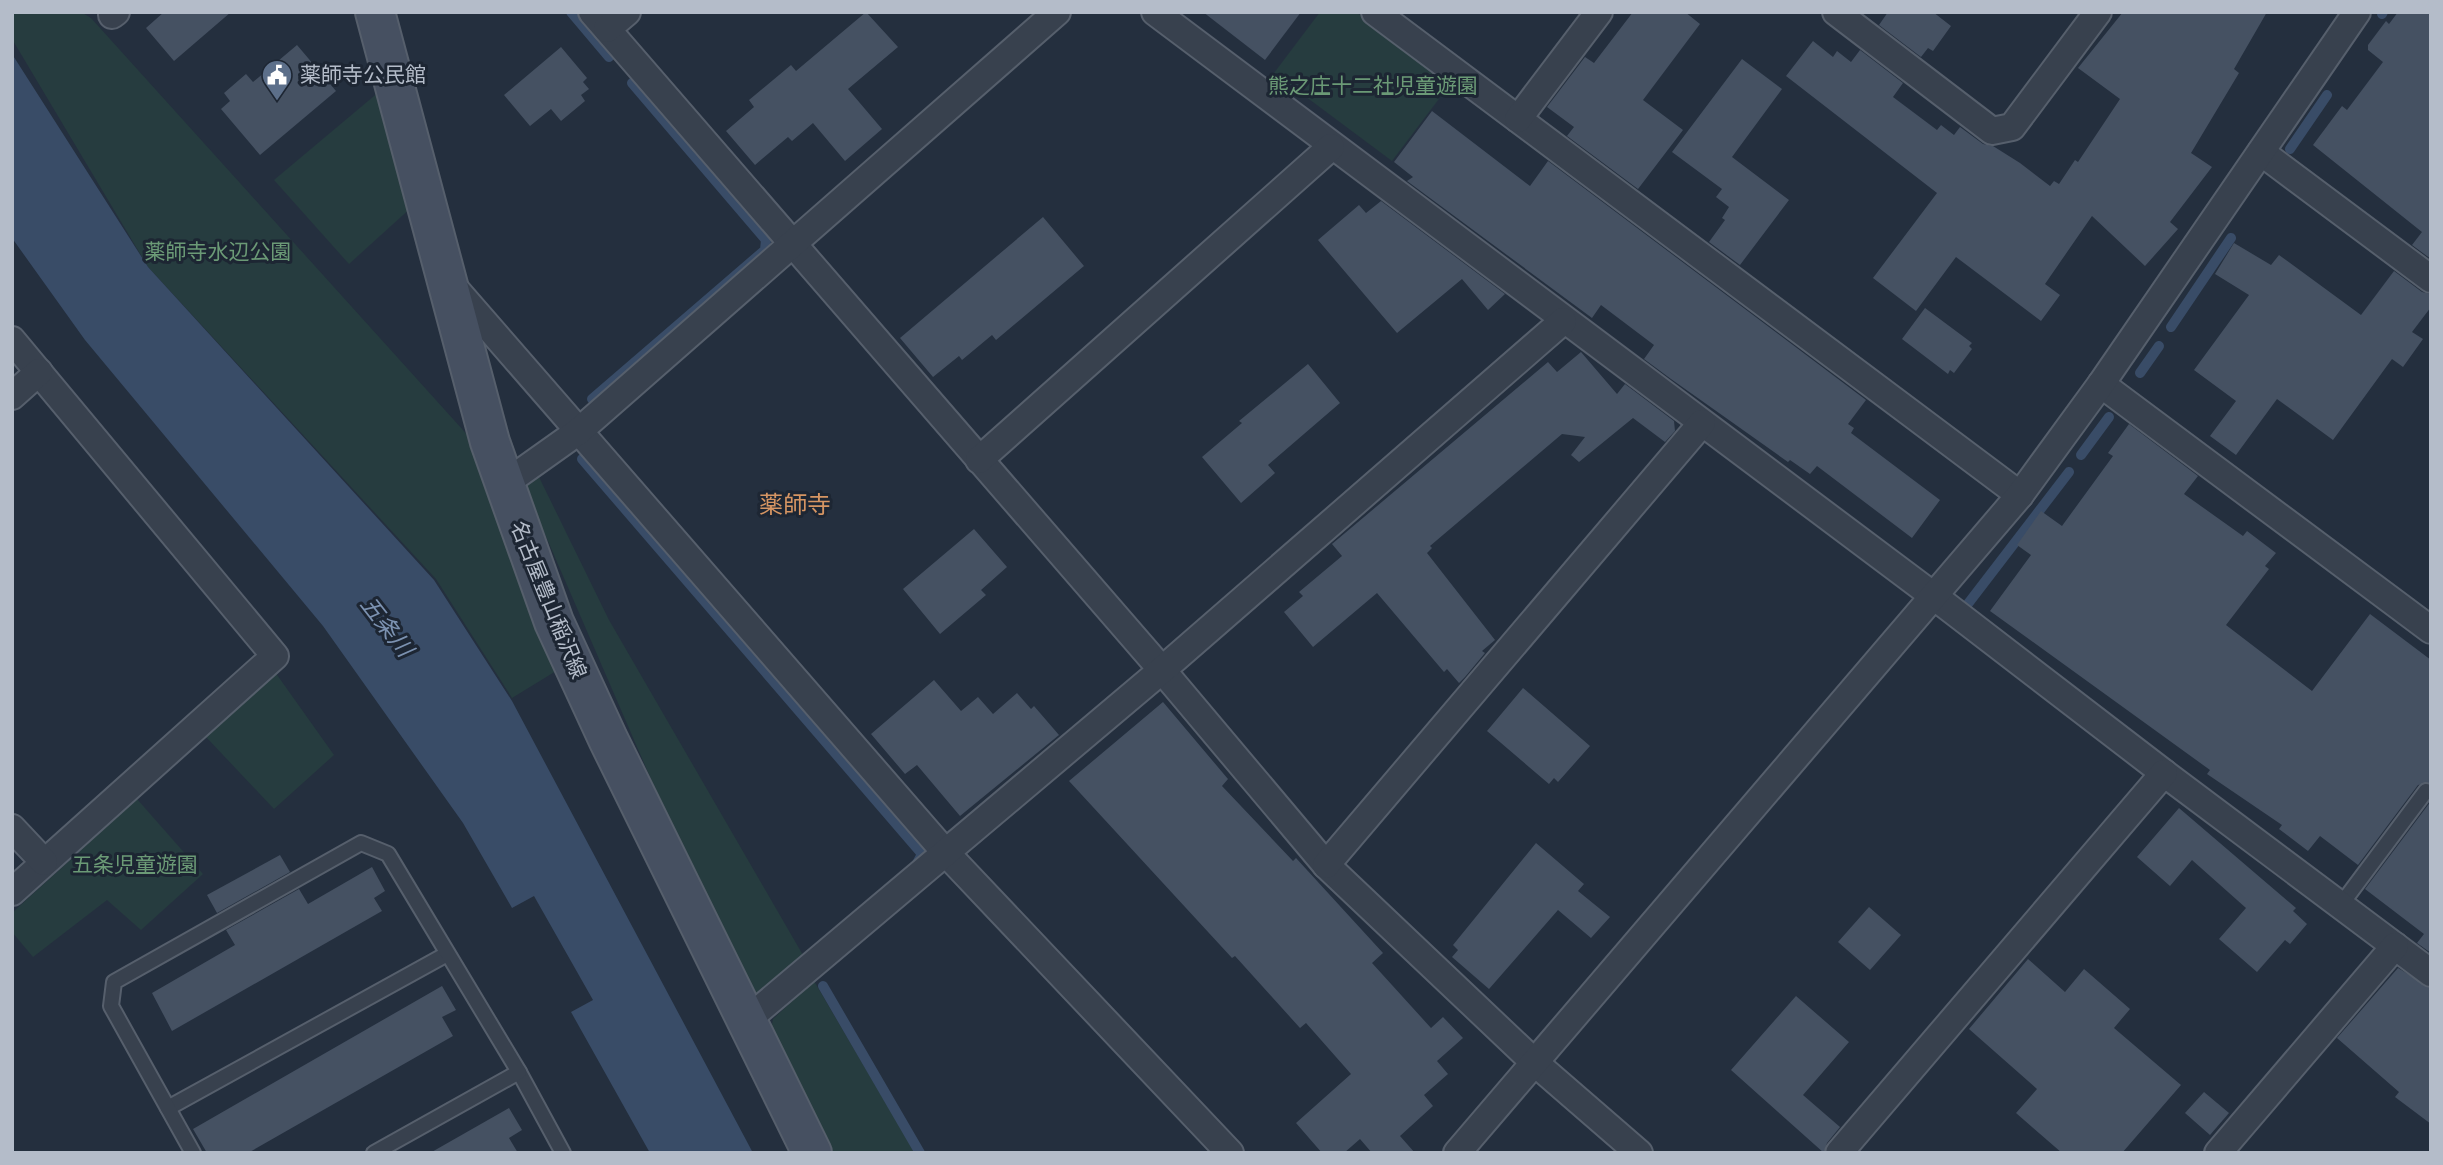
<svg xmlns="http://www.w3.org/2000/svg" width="2443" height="1165" font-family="'Sofia Sans Condensed','Noto Sans JP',sans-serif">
<rect width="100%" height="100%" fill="#242f3e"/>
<!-- green -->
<g fill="#263c3f">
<path d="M12,12H81L91,18L472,440L561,668L512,698L436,579L148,267L12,39Z"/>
<path d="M1320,12H1356L1451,83L1392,161L1274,73Z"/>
<path d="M380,91L413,206L349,264L274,180Z"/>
<path d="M538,475L609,620L807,962L765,997L751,991L660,800L525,488Z"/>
<path d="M275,672L334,755L274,809L206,737Z"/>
<path d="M137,799L203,874L141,930L107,900L33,957L12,932V913Z"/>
<path d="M814,981L911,1146L914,1153H834L771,1030L773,1019Z"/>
</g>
<!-- water -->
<path fill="#394c67" d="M12,54L148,267L434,580L512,701L753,1153H650L571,1012L593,1000L534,896L512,908L463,823L323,626L85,340L12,238Z"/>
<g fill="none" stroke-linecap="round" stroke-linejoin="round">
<!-- stream -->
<g stroke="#394c67" stroke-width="10">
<path d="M571,12L609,57"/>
<path d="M2382,14L2383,12"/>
<path d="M2290,149L2327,95"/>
<path d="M2171,327L2231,238"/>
<path d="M2140,373L2159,346"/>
<path d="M592,399L765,250L766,240L632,83"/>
<path d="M2081,455L2109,417"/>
<path d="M582,459L922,854L915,867"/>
<path d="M1967,605L2069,472"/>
<path d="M823,986L920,1153"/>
</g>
</g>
<!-- building -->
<g fill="#455162">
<path d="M164,12H231L174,61L146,28Z"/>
<path d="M866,12L898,47L848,89L882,129L845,161L813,123L792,141L788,137L755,165L726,131L754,107L749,100L791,65L796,71Z"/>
<path d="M1203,12H1301L1265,60Z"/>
<path d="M1633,12H1685L1700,24L1643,100L1683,130L1638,189L1567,136L1574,127L1547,107L1585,57L1594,63Z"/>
<path d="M1888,12H1933L1951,26L1933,51L1928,48L1921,57L1879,25Z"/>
<path d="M2123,12H2267L2234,69L2239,73L2191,153L2212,167L2170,222L2178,229L2145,266L2092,216L2045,284L2060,295L2041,321L1956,257L1916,311L1873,278L1937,193L1786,76L1813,41L1833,57L1837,51L1851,62L1860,50L1903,83L1893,97L1937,130L1941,125L1954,135L1960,127L1983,144L1993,146L2020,163L2050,186L2054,181L2059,184L2075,160L2078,162L2120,99L2078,68Z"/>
<path d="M2398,12H2431V259L2412,245L2422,232L2313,145L2342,106L2347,110L2383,62L2368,50V45L2386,21L2389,24Z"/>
<path d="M297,45L336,91L260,155L221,109L230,101L224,93L246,74L253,82Z"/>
<path d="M561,47L587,78L583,82L589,89L581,95L585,101L561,121L551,109L530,126L504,95Z"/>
<path d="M1742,59L1782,89L1732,157L1789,200L1740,265L1709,242L1725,220L1722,218L1729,207L1716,197L1722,189L1672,152Z"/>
<path d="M1432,111L1530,186L1548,161L1866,400L1848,424L1854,428L1851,433L1940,500L1912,538L1817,466L1810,474L1790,460L1788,462L1671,379L1644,359L1654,345L1601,305L1592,318L1407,181L1413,177L1394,162Z"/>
<path d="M1381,201L1505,294L1488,310L1462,279L1397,333L1318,240L1359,205L1366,213Z"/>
<path d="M1043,217L1084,266L996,340L992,335L962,360L959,356L933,377L900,338Z"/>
<path d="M2234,243L2271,265L2279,255L2361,315L2394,271L2422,292L2431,294V307L2412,332L2423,339L2403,367L2392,359L2333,440L2277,399L2236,455L2210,436L2236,401L2194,370L2249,295L2215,274Z"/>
<path d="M1925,308L1972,343L1969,346L1972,349L1954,373L1950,370L1948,374L1902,339Z"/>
<path d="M1581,352L1617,394L1625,384L1674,421L1675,431L1665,442L1633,418L1579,462L1571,455L1585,437L1562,434L1430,546L1432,548L1427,553L1495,640L1482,651L1485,653L1465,677L1459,683L1447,669L1444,672L1377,593L1313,647L1284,612L1303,596L1299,592L1342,556L1332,544L1548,362L1557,372Z"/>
<path d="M1308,364L1340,403L1268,465L1275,473L1241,503L1202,457L1242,423L1239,421Z"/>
<path d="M2129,424L2198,476L2184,494L2243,536L2247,531L2276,553L2265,566L2269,569L2226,625L2312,691L2370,614L2431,660V783L2418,785L2358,865L2320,836L2308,851L2279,829L2282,825L2207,774L2210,770L1990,611L2031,555L2017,545L2041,511L2062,526L2113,456L2108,453Z"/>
<path d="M974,529L1007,567L981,590L986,595L940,634L903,589Z"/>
<path d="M934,680L961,711L978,697L993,714L1017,693L1031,709L1034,706L1059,735L960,816L917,765L905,774L871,734Z"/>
<path d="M1523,688L1590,746L1558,782L1554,778L1549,784L1487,731Z"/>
<path d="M1163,702L1228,779L1222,786L1293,861L1296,858L1383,953L1372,963L1431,1028L1443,1017L1463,1038L1437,1061L1448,1074L1424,1095L1433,1106L1400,1136L1415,1153H1372L1360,1139L1344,1153H1322L1296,1123L1351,1074L1306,1023L1300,1028L1235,956L1232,958L1069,781Z"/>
<path d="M2431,801V953L2417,943L2424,934L2365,889Z"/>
<path d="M2179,808L2296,908L2293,911L2307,924L2290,944L2285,940L2257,972L2219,939L2246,908L2192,860L2170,886L2137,857Z"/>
<path d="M1536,843L1584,884L1578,891L1610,917L1591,938L1558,910L1489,989L1452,957L1458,950L1453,945Z"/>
<path d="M280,855L290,872L217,913L207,895Z"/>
<path d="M372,867L385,891L374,898L382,911L172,1031L152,993L235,945L226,930L299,889L308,904Z"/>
<path d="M1869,907L1901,935L1870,970L1838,942Z"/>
<path d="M2028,959L2065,992L2084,969L2130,1009L2114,1028L2181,1085L2122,1153H2062L2016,1113L2037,1089L1969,1029Z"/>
<path d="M2398,968L2431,988V1124L2395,1097L2399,1092L2337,1038Z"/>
<path d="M442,986L456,1010L442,1017L453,1036L248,1153H207L193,1129Z"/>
<path d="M1796,996L1849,1042L1803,1095L1840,1127L1827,1143L1824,1153L1731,1070Z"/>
<path d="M2204,1092L2229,1113L2210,1135L2185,1113Z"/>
<path d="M509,1108L522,1130L509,1138L518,1153H430Z"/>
</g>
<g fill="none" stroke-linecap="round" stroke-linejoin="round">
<!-- lane casing -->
<g stroke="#565f6c" stroke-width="18">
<g id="lane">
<path d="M2340,906L2426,791"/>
<path d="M519,1072L563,1153"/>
<path d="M168,1108L447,954"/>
<path d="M193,1153L111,1006L114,982L361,843L388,854L519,1072L374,1153"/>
</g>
</g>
<!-- street casing -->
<g stroke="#565f6c" stroke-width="30">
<g id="street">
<path d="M592,12L1162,670L1326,865L1534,1062L1639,1153"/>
<path d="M1155,12L1935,597L2164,773L2431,973"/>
<path d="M1375,12L2020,495"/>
<path d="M1836,12L1992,131L2012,127L2098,12"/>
<path d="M112,15L116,12"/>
<path d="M607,29L627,12"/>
<path d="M1518,119L1599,12"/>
<path d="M2261,152L2431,279"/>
<path d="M451,284L945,852L1230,1153"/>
<path d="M12,340L275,656L12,892"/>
<path d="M2101,384L2431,630"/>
<path d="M12,396L39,372"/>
<path d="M979,460L1331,147"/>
<path d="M503,485L579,431L1057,12"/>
<path d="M12,828L44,862"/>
<path d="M1326,865L1702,423"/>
<path d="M747,1020L1162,670L1563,321"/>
<path d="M1457,1153L2020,495L2101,384L2357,12"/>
<path d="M1839,1153L2164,773"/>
<path d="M2218,1153L2395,946"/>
</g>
</g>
<!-- secondary casing -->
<g stroke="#565f6c" stroke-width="42">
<path id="secondary" d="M375,12L490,442L554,622L608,739L812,1153"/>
</g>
<!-- lane -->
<use href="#lane" stroke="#38414e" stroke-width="14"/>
<!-- street -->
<use href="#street" stroke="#38414e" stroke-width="26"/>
<!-- secondary -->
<use href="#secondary" stroke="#465061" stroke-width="38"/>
</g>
<!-- icons -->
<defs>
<g id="civic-pin" transform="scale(1.575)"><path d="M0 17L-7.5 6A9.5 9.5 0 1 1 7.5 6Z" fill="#5c6f8a" stroke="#1d2633"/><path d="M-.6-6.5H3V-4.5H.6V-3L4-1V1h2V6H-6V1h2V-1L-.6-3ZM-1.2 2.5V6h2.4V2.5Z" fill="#fff"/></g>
</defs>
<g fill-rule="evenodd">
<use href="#civic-pin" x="277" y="75"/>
</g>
<g text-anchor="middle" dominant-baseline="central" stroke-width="6" stroke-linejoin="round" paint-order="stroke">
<!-- poi labels -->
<g font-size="21" fill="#b4bcc9" stroke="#1d2633" text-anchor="start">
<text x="300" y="75">薬師寺公民館</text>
</g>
<!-- park labels -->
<g font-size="21" fill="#6b9a76" stroke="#1d2633">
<text x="1373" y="86">熊之庄十二社児童遊園</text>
<text x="218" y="252">薬師寺水辺公園</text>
<text x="135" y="865">五条児童遊園</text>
</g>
<!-- street labels -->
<g font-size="21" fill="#b4bcc9" stroke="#1d2633">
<text transform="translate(548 600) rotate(68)">名古屋豊山稲沢線</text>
</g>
<!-- water labels -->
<g font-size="23" font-style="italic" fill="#7c92b1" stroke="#1d2633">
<text transform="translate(386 627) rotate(52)">五条川</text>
</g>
<!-- quarter labels -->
<g font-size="24" fill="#d59563" stroke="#1d2633">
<text x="795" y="505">薬師寺</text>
</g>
</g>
<!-- border -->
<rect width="2443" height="1165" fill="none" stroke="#b4bcc9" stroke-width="28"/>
</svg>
